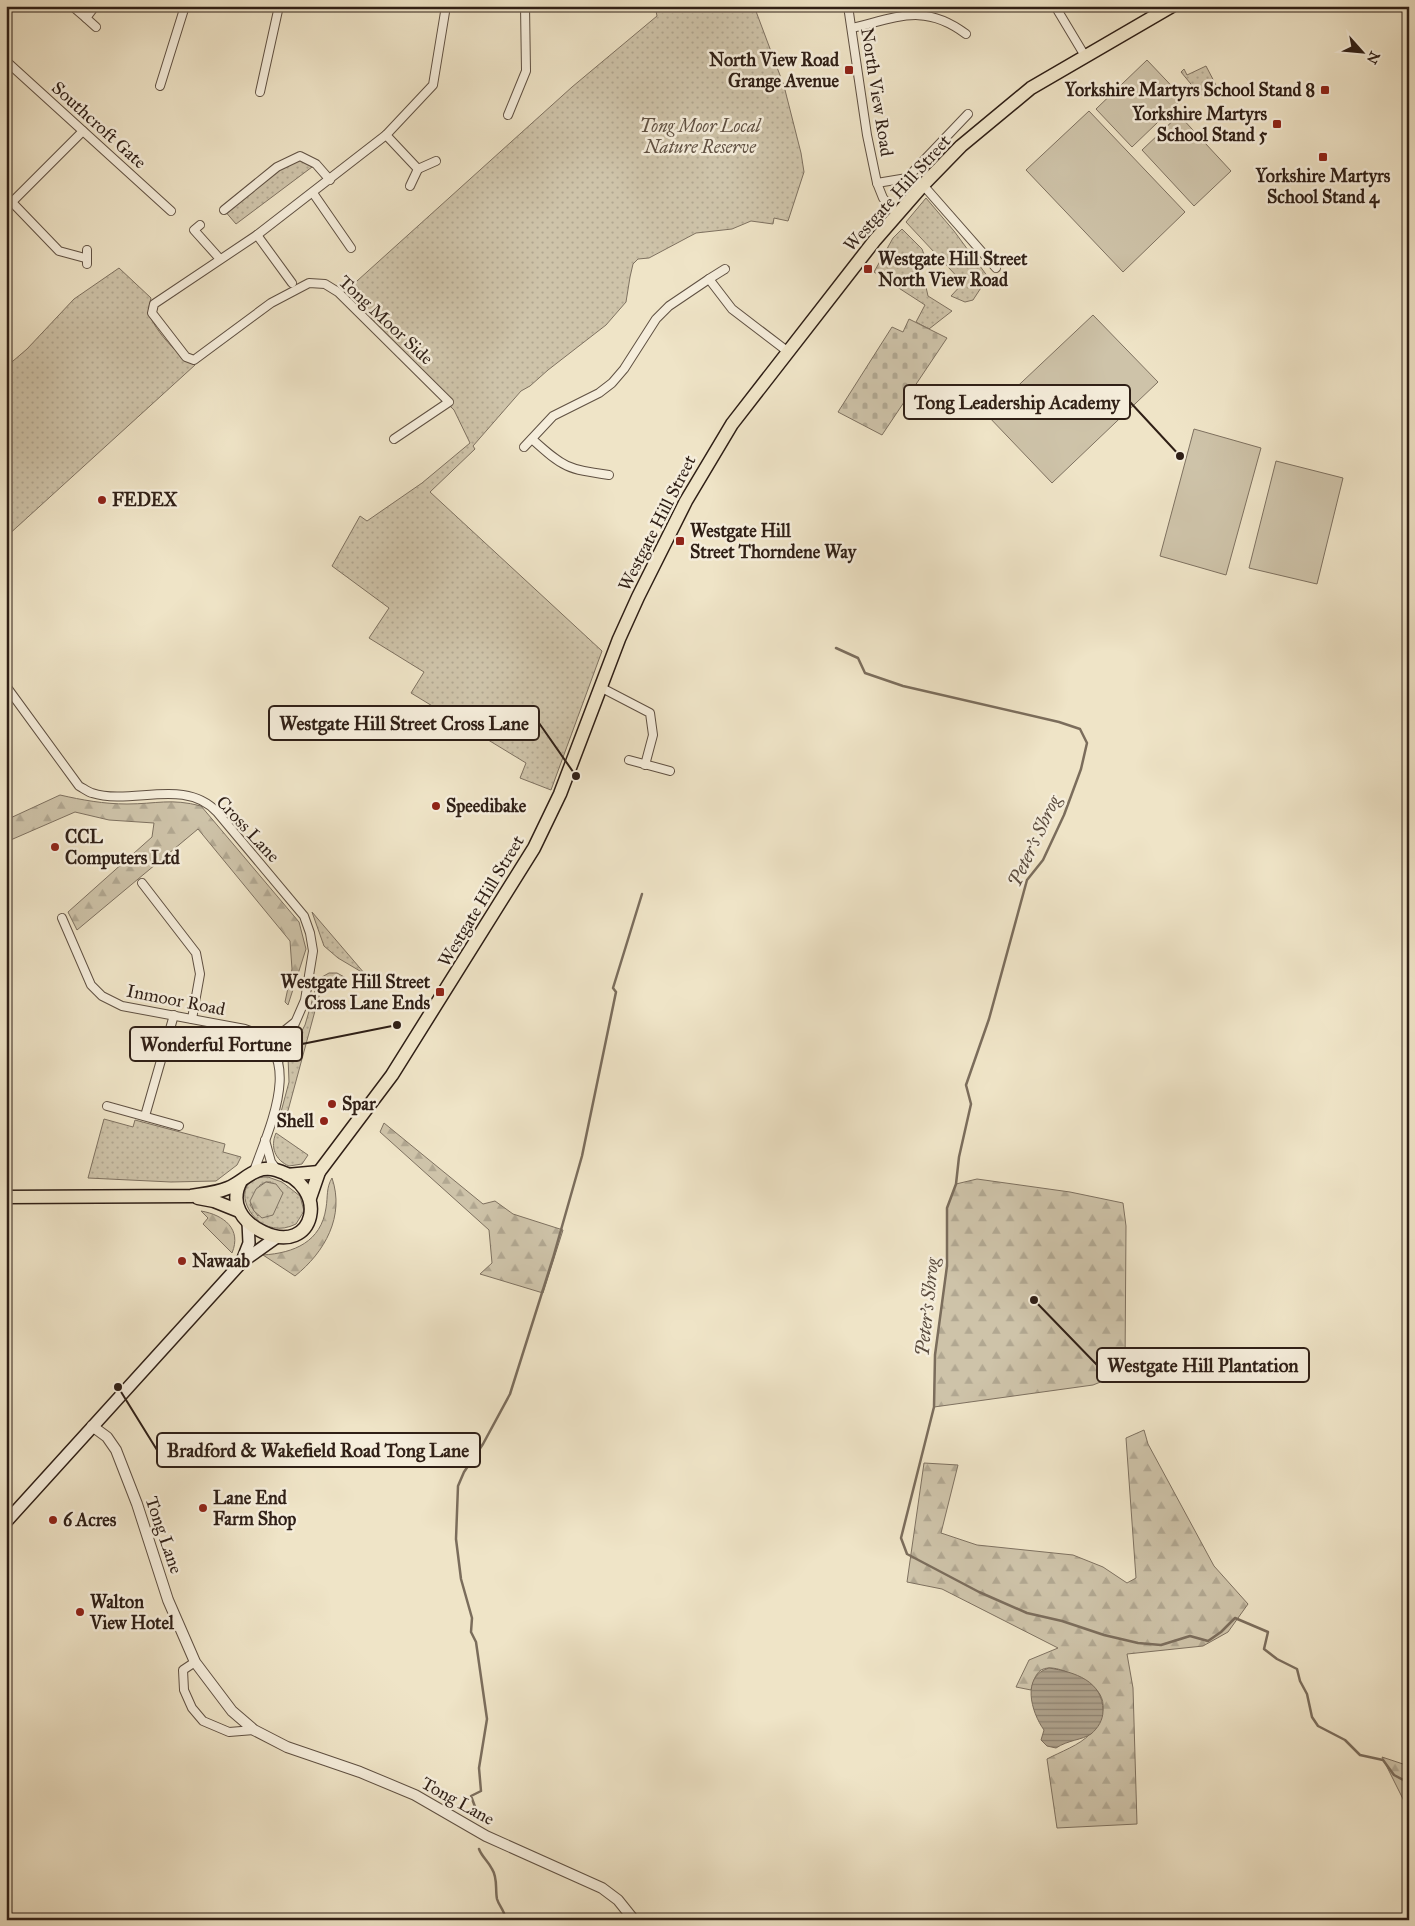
<svg xmlns="http://www.w3.org/2000/svg" width="1415" height="1926" font-family="'IM FELL Great Primer',serif">
<defs>
<pattern id="green-dots" width="8" height="8" patternUnits="userSpaceOnUse" patternTransform="scale(1.25)"><rect width="8" height="8" fill="#cec3a9"/><path d="M2 2h.1M6 6h.1" fill="none" stroke="#b1a791" stroke-width="1.8" stroke-linecap="round"/></pattern>
<pattern id="forest-firs" width="22" height="20" patternUnits="userSpaceOnUse" patternTransform="scale(1.25)"><rect width="22" height="20" fill="#cec3a9"/><path d="M5 1l3.5 6h-7zM16 11l3.5 6h-7z" fill="#b1a791"/></pattern>
<pattern id="cemetery-stones" width="16" height="16" patternUnits="userSpaceOnUse" patternTransform="scale(1.25)"><rect width="16" height="16" fill="#cec3a9"/><path d="M2 7V4a2 2 0 0 1 4 0v3zM10 15v-3a2 2 0 0 1 4 0v3z" fill="#b1a791"/></pattern>
<pattern id="water-rules" width="6" height="5" patternUnits="userSpaceOnUse" patternTransform="scale(1.25)"><rect width="6" height="5" fill="#aea18b"/><path d="M0 2.5h6" fill="none" stroke="#8e8371"/></pattern>
</defs>
<rect width="100%" height="100%" fill="#efe4c7"/>
<filter id="stains"><feTurbulence type="fractalNoise" baseFrequency=".004" numOctaves="4"/><feColorMatrix values="0 0 0 0 .2 0 0 0 0 .09 0 0 0 0 .02 0 0 0 .5 -.17"/></filter>
<radialGradient id="worn" r=".72"><stop offset=".6" stop-color="#630" stop-opacity="0"/><stop offset="1" stop-color="#630" stop-opacity=".3"/></radialGradient>
<!-- green -->
<g fill="url(#green-dots)" stroke="#7e7160" fill-rule="evenodd">
<path d="M655,6H754L784,86L801,153L804,172L788,221L774,218L773,224L751,221L732,229L696,233L649,258L638,259L633,264L630,277L626,302L606,325L548,370L530,386L521,391L473,446L475,449L430,492L602,651L551,790L520,778L526,763L411,693L424,672L369,638L389,608L332,566L360,516L367,521L422,483L470,443L454,410L357,316L365,309L347,290L572,87L657,16Z"/>
<path d="M1206,66L1217,87L1200,95L1181,72L1184,69L1187,75Z"/>
<path d="M300,156L316,164L236,224L224,210L277,167Z"/>
<path d="M926,198L954,231L988,277L973,300L965,302L951,296L963,283L906,222Z"/>
<path d="M902,229L922,249L925,257L915,268L926,287L928,296L952,311L929,329L916,322L925,305L874,272L893,238Z"/>
<path d="M119,268L151,298C150,303 148,309 149,313C154,330 180,358 195,365L6,537V367L27,349L74,299Z"/>
<path d="M312,912L365,974L338,958L324,946Z"/>
<path d="M329,973H337L348,979L347,982L335,978L322,985L286,1118L281,1112L289,1082L288,1057L305,1025L317,984L322,977Z"/>
<path d="M104,1119L133,1127L135,1120L225,1144L223,1152L241,1157L237,1165L216,1181L171,1182L88,1178Z"/>
<path d="M276,1133L308,1155L302,1164L289,1166C275,1160 270,1147 276,1133Z"/>
<path d="M268,1177L282,1182L300,1196L304,1211L296,1224C253,1246 221,1176 268,1177ZM266,1182H271L258,1216L250,1205L260,1185Z"/>
</g>
<!-- forest -->
<g fill="url(#forest-firs)" stroke="#7e7160">
<path d="M60,795C82,800 104,804 127,804C156,804 171,798 201,806L299,922L306,949L288,1005L285,1002L292,969L290,941L198,829L77,930L68,912L152,837L154,823L109,820L75,812L6,842V820Z"/>
<path d="M384,1123L483,1204L495,1201L513,1214L563,1230L543,1293L480,1274L492,1263L489,1230L380,1132Z"/>
<path d="M332,1178C345,1216 325,1252 295,1276L263,1255C294,1253 321,1242 326,1208C328,1196 326,1188 332,1178Z"/>
<path d="M977,1179L1070,1192L1123,1203L1126,1226L1125,1367L1113,1377L1093,1385L934,1407L935,1355L947,1266V1208L956,1184Z"/>
<path d="M266,1182L276,1184L283,1193L273,1215L262,1218L254,1211L250,1201L256,1189Z"/>
<path d="M201,1211C224,1215 242,1229 232,1253L203,1224L208,1218Z"/>
<path d="M1144,1430L1148,1444L1214,1566L1248,1604L1228,1632L1203,1646L1127,1654L1133,1688L1137,1824L1057,1828L1047,1759C1060,1752 1080,1745 1090,1734C1115,1705 1102,1686 1071,1674C1063,1670 1050,1665 1041,1670C1035,1674 1033,1683 1031,1690L1016,1687L1029,1660L1058,1648L942,1589L907,1582L924,1463L958,1465L941,1533L977,1545L1073,1555L1103,1567L1127,1583L1136,1578L1126,1438Z"/>
<path d="M1382,1757L1409,1766V1811Z"/>
</g>
<!-- cemetery -->
<path fill="url(#cemetery-stones)" stroke="#7e7160" d="M909,319L947,338L882,435L838,412L892,327L903,332Z"/>
<!-- pitch -->
<g fill="#cec3a9" stroke="#7e7160">
<path d="M1147,60L1183,98L1132,147L1096,109Z"/>
<path d="M1089,111L1185,212L1123,272L1026,170Z"/>
<path d="M1179,115L1231,171L1194,206L1142,150Z"/>
<path d="M1093,315L1158,382L1052,483L987,415Z"/>
<path d="M1194,429L1261,448L1226,575L1160,556Z"/>
<path d="M1276,461L1343,478L1317,584L1249,568Z"/>
</g>
<!-- water -->
<path fill="url(#water-rules)" stroke="#7b6d5c" d="M1049,1668C1075,1672 1103,1681 1103,1711C1103,1720 1098,1728 1091,1734C1082,1740 1068,1740 1056,1748L1047,1746L1041,1740L1044,1730C1031,1712 1021,1676 1049,1668Z"/>
<g fill="none" stroke-linecap="round" stroke-linejoin="round">
<!-- stream -->
<g stroke="#7b6d5c" stroke-width="2.5">
<path d="M836,648L858,658L865,673L903,686L1059,722L1080,729L1087,743L1081,769L1064,815L1043,860L1027,880L989,1019L966,1085L971,1104L959,1157L956,1184L947,1208V1266L935,1355L934,1407L901,1538L907,1554L979,1592L1027,1613L1062,1621L1104,1635L1138,1643L1161,1645L1190,1636L1208,1641L1221,1632L1235,1618L1268,1632L1264,1649L1277,1659L1297,1669L1300,1681L1307,1694L1312,1717L1318,1726L1345,1740L1360,1755L1383,1760L1394,1775L1409,1783"/>
<path d="M477,1812L471,1796L481,1791L479,1768L487,1719L476,1642L471,1632L472,1618L461,1579L456,1539L458,1486L464,1472L483,1444L510,1394L553,1258L582,1156L616,992L613,988L642,894"/>
<path d="M479,1849C482,1857 488,1861 492,1869C498,1878 495,1889 497,1899C499,1906 504,1910 505,1917L500,1920"/>
</g>
<!-- minor casing -->
<g stroke="#5f5042" stroke-width="10">
<g id="minor">
<path d="M72,6L86,18L95,6"/>
<path d="M848,6L867,135L877,183L883,198L897,214"/>
<path d="M1055,6L1085,56"/>
<path d="M86,18L96,27"/>
<path d="M852,28C898,17 925,3 966,34"/>
<path d="M6,61L171,211"/>
<path d="M160,86L185,6"/>
<path d="M260,92L279,6"/>
<path d="M508,115L526,71L525,6"/>
<path d="M386,135L418,169L436,161"/>
<path d="M877,183L907,178L968,114"/>
<path d="M923,185L996,268"/>
<path d="M410,186L418,169"/>
<path d="M313,193L351,248"/>
<path d="M6,196L59,251L85,258"/>
<path d="M12,202L83,131"/>
<path d="M224,210L277,167L300,156L316,164L330,180"/>
<path d="M200,225L194,230L220,259"/>
<path d="M257,235L292,283"/>
<path d="M87,250V264"/>
<path d="M709,279L725,269"/>
<path d="M394,439L449,402L338,292L325,284L309,283L271,303L194,360L186,357L152,313L154,304L257,235L386,135L433,85L446,6"/>
<path d="M532,439C564,468 567,469 609,475"/>
<path d="M524,447L553,416L599,393L612,383L624,369L656,319L669,306L709,279L732,309L787,351"/>
<path d="M6,686L79,786C83,788 88,792 92,793C132,806 184,777 217,812L304,916L310,933L313,951L305,1000L279,1060"/>
<path d="M600,687L650,713L653,735L645,765"/>
<path d="M629,760L670,771"/>
<path d="M142,883L196,953L200,974L192,1019"/>
<path d="M62,918L91,985L102,996L122,1006L245,1029C308,1049 269,1128 254,1171"/>
<path d="M269,1043L294,1023"/>
<path d="M107,1106L179,1126"/>
<path d="M145,1116L174,1015"/>
<path d="M265,1140L271,1162L277,1170"/>
<path d="M195,1662L183,1670L184,1690L192,1708L203,1721L229,1732L254,1730"/>
</g>
</g>
<!-- tertiary casing -->
<g stroke="#5f5042" stroke-width="12">
<path id="tertiary" d="M92,1426L107,1437L116,1450L137,1504L168,1600L195,1662L232,1711L254,1730L287,1747L360,1772L415,1795L486,1836L602,1888L618,1900L634,1920"/>
</g>
<!-- secondary casing -->
<g stroke="#2f1f16" stroke-width="14">
<g id="secondary">
<path d="M242,1261L249,1243L248,1222"/>
<path d="M6,1522L242,1262L277,1237"/>
</g>
</g>
<!-- trunk casing -->
<g stroke="#2f1f16" stroke-width="15">
<g id="trunk">
<path d="M287,1175L319,1172"/>
<path d="M6,1197L191,1196C203,1194 216,1193 228,1188C245,1181 255,1164 276,1170C332,1186 315,1257 263,1232C242,1222 229,1203 241,1181"/>
<path d="M198,1198L214,1201L239,1211"/>
<path d="M310,1198L319,1172L392,1075L534,848L560,794L619,639L638,597L686,501L732,424L875,240L923,185L961,146L1031,88L1172,6"/>
</g>
</g>
<!-- minor -->
<use href="#minor" stroke="#f5eddb" stroke-width="8"/>
<!-- tertiary -->
<use href="#tertiary" stroke="#f5eddb" stroke-width="10"/>
<!-- secondary -->
<use href="#secondary" stroke="#f5eddb" stroke-width="11"/>
<!-- trunk -->
<use href="#trunk" stroke="#efe4c7" stroke-width="12"/>
</g>
<!-- markers -->
<g fill="#8f2418" stroke="#f5eddb" stroke-width="2">
<rect x="844" y="65" width="10" height="10" rx="2.5"/>
<rect x="1320" y="85" width="10" height="10" rx="2.5"/>
<rect x="1272" y="119" width="10" height="10" rx="2.5"/>
<rect x="1318" y="152" width="10" height="10" rx="2.5"/>
<rect x="863" y="264" width="10" height="10" rx="2.5"/>
<circle cx="102" cy="500" r="5"/>
<rect x="675" y="536" width="10" height="10" rx="2.5"/>
<circle cx="436" cy="806" r="5"/>
<circle cx="55" cy="847" r="5"/>
<rect x="435" y="987" width="10" height="10" rx="2.5"/>
<circle cx="332" cy="1104" r="5"/>
<circle cx="324" cy="1121" r="5"/>
<circle cx="182" cy="1261" r="5"/>
<circle cx="203" cy="1508" r="5"/>
<circle cx="53" cy="1520" r="5"/>
<circle cx="80" cy="1612" r="5"/>
</g>
<g text-anchor="middle" dominant-baseline="central" stroke-width="5" stroke-linejoin="round" paint-order="stroke">
<!-- poi labels -->
<g font-size="18" font-weight="bold" fill="#2f1f16" stroke="#f5eddb" text-anchor="start">
<text x="839" y="60" text-anchor="end">North View Road<tspan x="839" dy="21">Grange Avenue</tspan></text>
<text x="1315" y="90" text-anchor="end">Yorkshire Martyrs School Stand 8</text>
<text x="1267" y="114" text-anchor="end">Yorkshire Martyrs<tspan x="1267" dy="21">School Stand 5</tspan></text>
<text x="1323" y="176" text-anchor="middle">Yorkshire Martyrs<tspan x="1323" dy="21">School Stand 4</tspan></text>
<text x="878" y="259">Westgate Hill Street<tspan x="878" dy="21">North View Road</tspan></text>
<text x="112" y="500">FEDEX</text>
<text x="690" y="531">Westgate Hill<tspan x="690" dy="21">Street Thorndene Way</tspan></text>
<text x="446" y="806">Speedibake</text>
<text x="65" y="837">CCL<tspan x="65" dy="21">Computers Ltd</tspan></text>
<text x="430" y="982" text-anchor="end">Westgate Hill Street<tspan x="430" dy="21">Cross Lane Ends</tspan></text>
<text x="342" y="1104">Spar</text>
<text x="314" y="1121" text-anchor="end">Shell</text>
<text x="192" y="1261">Nawaab</text>
<text x="213" y="1498">Lane End<tspan x="213" dy="21">Farm Shop</tspan></text>
<text x="63" y="1520">6 Acres</text>
<text x="90" y="1602">Walton<tspan x="90" dy="21">View Hotel</tspan></text>
</g>
<!-- street labels -->
<g font-size="18" fill="#2f1f16" stroke="#f5eddb">
<text transform="translate(877 92) rotate(81)">North View Road</text>
<text transform="translate(99 125) rotate(42)">Southcroft Gate</text>
<text transform="translate(897 193) rotate(-48)">Westgate Hill Street</text>
<text transform="translate(386 320) rotate(43)">Tong Moor Side</text>
<text transform="translate(657 523) rotate(-63)">Westgate Hill Street</text>
<text transform="translate(248 829) rotate(47)">Cross Lane</text>
<text transform="translate(481 901) rotate(-59)">Westgate Hill Street</text>
<text transform="translate(176 1000) rotate(11)">Inmoor Road</text>
<text transform="translate(164 1535) rotate(71)">Tong Lane</text>
<text transform="translate(458 1801) rotate(29)">Tong Lane</text>
</g>
<!-- park labels -->
<g font-size="18" font-style="italic" fill="#5f5042" stroke="#f5eddb">
<text x="700" y="126">Tong Moor Local<tspan x="700" dy="21">Nature Reserve</tspan></text>
</g>
<!-- water labels -->
<g font-size="19" font-style="italic" fill="#5b4c3f" stroke="#f5eddb">
<text transform="translate(1034 841) rotate(-65)">Peter's Shrog</text>
<text transform="translate(927 1307) rotate(-84)">Peter's Shrog</text>
</g>
</g>
<!-- callouts -->
<path fill="none" stroke="#2f1f16" stroke-width="2" d="M1180 456L1130 402M576 776L539 723M397 1025L302 1044M1034 1300L1097 1365M118 1387L157 1450"/>
<g fill="#2f1f16" stroke="#f5eddb" stroke-width="2">
<circle cx="1180" cy="456" r="5"/>
<circle cx="576" cy="776" r="5"/>
<circle cx="397" cy="1025" r="5"/>
<circle cx="1034" cy="1300" r="5"/>
<circle cx="118" cy="1387" r="5"/>
</g>
<g fill="#f5eddb" stroke="#2f1f16" stroke-width="2">
<rect x="904" y="385" width="226" height="34" rx="5"/>
<rect x="269" y="706" width="270" height="34" rx="5"/>
<rect x="130" y="1027" width="172" height="34" rx="5"/>
<rect x="1097" y="1348" width="212" height="34" rx="5"/>
<rect x="157" y="1433" width="323" height="34" rx="5"/>
</g>
<g font-size="19" text-anchor="middle" font-weight="bold" fill="#2f1f16">
<text x="1017" y="409">Tong Leadership Academy</text>
<text x="404" y="730">Westgate Hill Street Cross Lane</text>
<text x="216" y="1051">Wonderful Fortune</text>
<text x="1203" y="1372">Westgate Hill Plantation</text>
<text x="318" y="1457">Bradford &amp; Wakefield Road Tong Lane</text>
</g>
<!-- margin -->
<rect width="1415" height="1926" fill="none" stroke="#efe4c7" stroke-width="25"/>
<rect x="8" y="8" width="1400" height="1911" fill="none" stroke="#2f1f16" stroke-width="2.5"/>
<rect x="12" y="12" width="1390" height="1901" fill="none" stroke="#2f1f16"/>
<!-- north arrow -->
<g transform="translate(1362 52) rotate(117)" stroke="#f5eddb" stroke-width="4" paint-order="stroke">
<path d="M0-4L9 19L0 12L-9 19Z" fill="#2f1f16"/>
<text y="-8" font-size="14" font-weight="bold" text-anchor="middle" fill="#2f1f16">N</text>
</g>
<rect width="100%" height="100%" filter="url(#stains)"/>
<rect width="100%" height="100%" fill="url(#worn)"/>
</svg>
